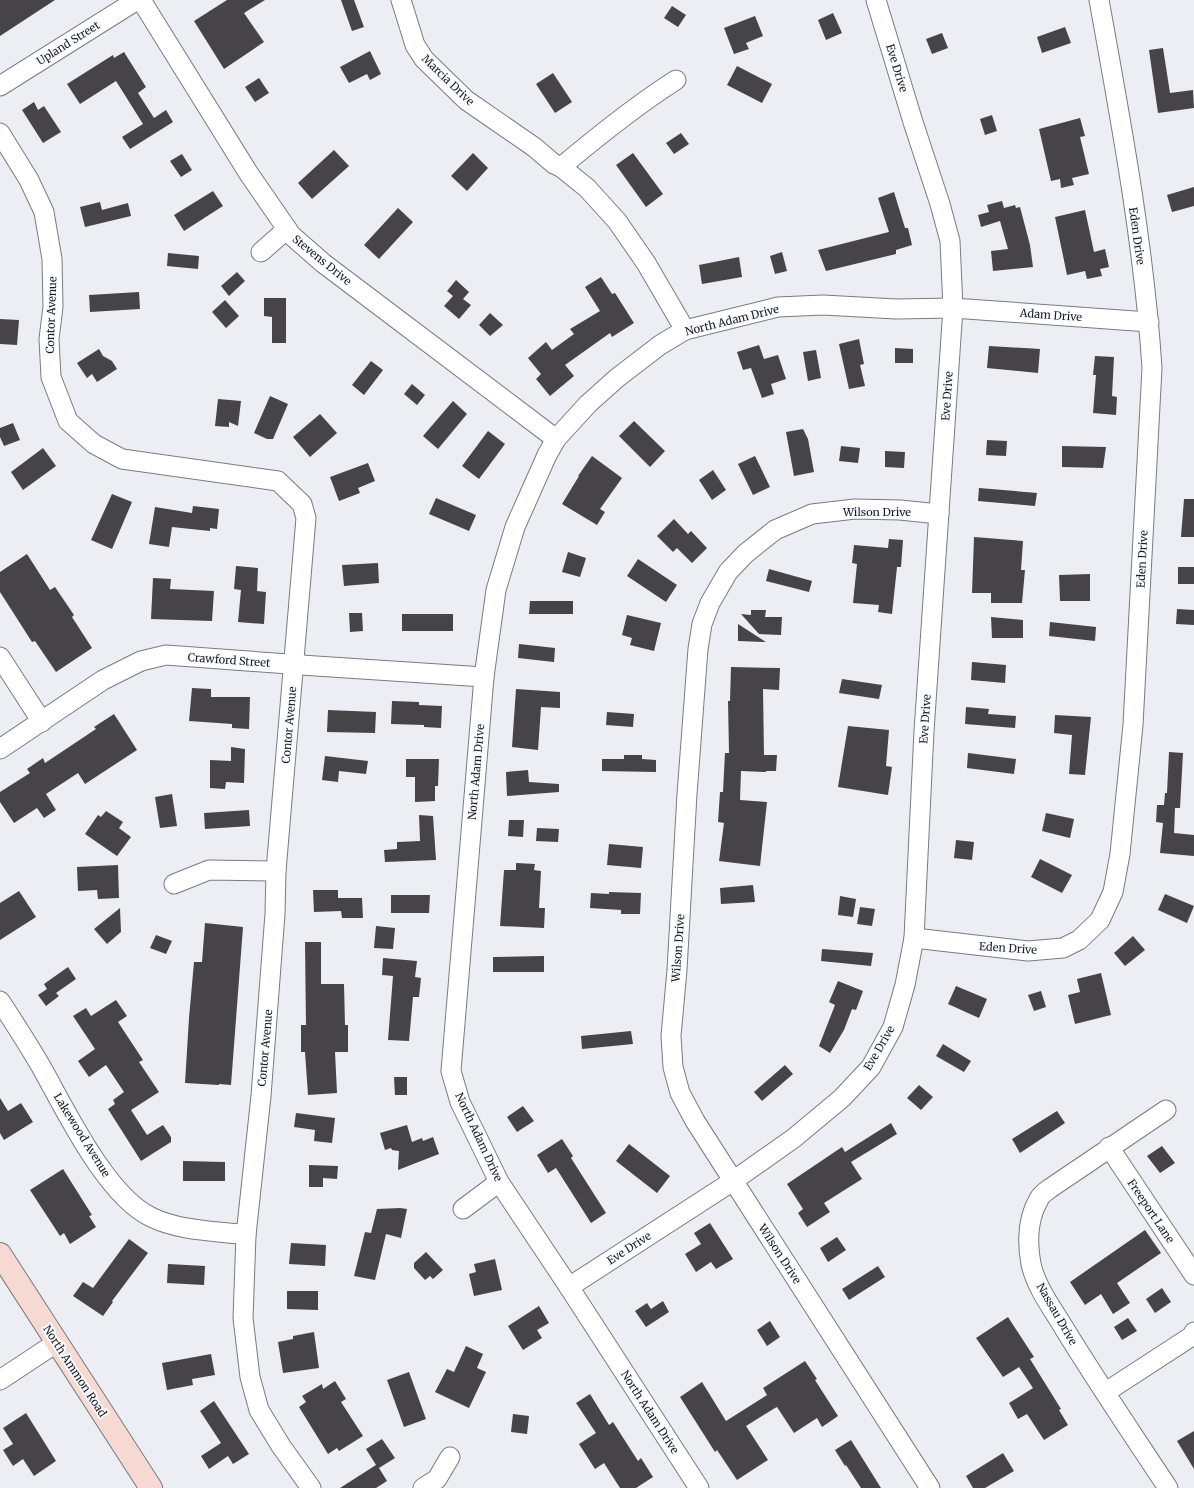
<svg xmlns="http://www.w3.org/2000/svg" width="1194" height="1488" font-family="Merriweather,serif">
<rect width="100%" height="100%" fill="#eceef3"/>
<!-- building -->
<g fill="#474448">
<path d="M0,0H55L0,36Z"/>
<path d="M227,0H265L244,13L264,42L224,69L194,21Z"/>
<path d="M341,0H354L364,27L352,31Z"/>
<path d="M672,6L686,15L678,27L664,18Z"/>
<path d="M833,13L842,33L826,40L818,20Z"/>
<path d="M755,16L763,36L746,43L749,49L734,54L724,28Z"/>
<path d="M1065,27L1071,43L1042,53L1037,37Z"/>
<path d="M942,33L948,48L932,54L926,39Z"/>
<path d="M1163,48L1170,93L1193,90L1194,108L1158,113L1149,50Z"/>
<path d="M370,51L381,74L370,80L367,74L349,83L340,67Z"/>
<path d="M124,52L146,87L138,93L154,118L166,110L173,122L130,149L122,137L143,124L116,81L80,104L67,84L113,55L114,58Z"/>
<path d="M737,66L772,84L762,103L727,85Z"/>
<path d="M553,73L572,102L555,113L536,84Z"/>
<path d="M259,78L269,93L255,102L245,87Z"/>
<path d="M34,102L38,110L44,106L61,132L43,143L22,110Z"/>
<path d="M992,115L997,131L985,135L980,119Z"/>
<path d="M1080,118L1085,136L1080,137L1089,174L1072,178L1074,185L1061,188L1060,179L1051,181L1039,129Z"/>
<path d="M681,133L689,144L674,154L666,143Z"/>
<path d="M334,150L349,166L312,199L298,183Z"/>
<path d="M473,153L488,168L467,191L451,176Z"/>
<path d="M633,153L663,194L646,207L616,165Z"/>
<path d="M182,154L192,170L181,177L170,161Z"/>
<path d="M1194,187V206L1172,212L1167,195Z"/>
<path d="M213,191L223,206L184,231L174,215Z"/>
<path d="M894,192L905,228H908L912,245L896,250V254L826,271L818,250L889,232L878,198Z"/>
<path d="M1002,201L1004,208L1015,205L1016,208L1020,207L1030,245L1033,267L993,271L991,251L1008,249L1000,221L981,227L978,215L989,212L987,205Z"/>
<path d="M100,202L102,210L128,203L131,216L85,227L80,207Z"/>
<path d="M398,208L413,222L379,259L364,245Z"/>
<path d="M1085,210L1094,252L1105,249L1109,267L1100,269L1102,276L1087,279L1085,271L1067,275L1055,217Z"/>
<path d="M782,252L787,271L775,274L770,256Z"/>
<path d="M168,253L199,256L198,269L167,266Z"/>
<path d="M739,257L742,277L702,284L699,265Z"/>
<path d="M237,272L245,281L229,296L221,286Z"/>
<path d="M601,277L612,294L615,293L634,323L612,337L610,333L565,365L574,376L550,396L536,379L541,374L528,358L546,342L552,350L574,334L570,329L600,311L585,287Z"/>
<path d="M456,280L469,292L463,299L471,305L459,319L444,306L453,296L447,291Z"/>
<path d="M139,292L140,309L90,312L89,295Z"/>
<path d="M264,298H286V343H272V317L264,316Z"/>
<path d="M225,300L239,316L226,328L212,312Z"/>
<path d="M490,313L503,325L490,336L479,325Z"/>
<path d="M0,319L19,320L17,345L0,344Z"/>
<path d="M859,339L864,364L860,365L865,386L849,389L839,344Z"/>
<path d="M759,345L764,359L778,355L786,379L771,384L774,394L762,398L751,368L743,370L737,352Z"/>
<path d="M989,346L1040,349L1038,373L987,368Z"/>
<path d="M895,348L913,349V363H895Z"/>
<path d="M99,349L103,356L112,361L117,369L97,382L92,374L87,378L77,363Z"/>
<path d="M816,350L821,378L808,381L803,352Z"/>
<path d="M1095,356L1114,357L1112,396L1117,397L1116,415L1093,413L1096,375H1093Z"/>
<path d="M371,361L383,370L364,395L352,385Z"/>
<path d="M412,384L425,395L417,405L404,394Z"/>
<path d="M270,396L288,404L273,439H267L254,433Z"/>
<path d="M218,399L241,401L238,426L229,422V427L215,426Z"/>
<path d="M453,401L467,414L438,449L423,436Z"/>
<path d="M320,414L337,433L310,457L293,437Z"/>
<path d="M634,421L665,451L650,467L619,436Z"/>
<path d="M13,423L20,440L4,446L0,437V428Z"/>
<path d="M803,429L808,439L814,472L794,476L786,432Z"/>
<path d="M488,431L505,444L479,479L462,466Z"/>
<path d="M987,440L1007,441L1006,456L986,455Z"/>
<path d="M841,446L860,448L858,463L839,461Z"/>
<path d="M1062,446L1106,447L1103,468L1062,467Z"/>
<path d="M43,448L56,466L23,490L11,472Z"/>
<path d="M885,451L905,452L904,468L885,467Z"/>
<path d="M592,456L622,478L600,509L605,512L597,525L562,504L579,476H578Z"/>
<path d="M755,456L770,487L753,495L738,464Z"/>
<path d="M368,463L375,481L358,488L360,493L339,501L330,477Z"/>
<path d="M713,470L726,490L712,500L699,480Z"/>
<path d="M979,488L1037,493L1035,506L978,501Z"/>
<path d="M112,494L132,502L112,549L91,540Z"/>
<path d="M436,498L476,515L469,531L429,514Z"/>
<path d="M1184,499H1194V537H1181Z"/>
<path d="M193,506L219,509L217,529L210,528V531L172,527L169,547L149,544L155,507L192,513Z"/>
<path d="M674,519L688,534L691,531L707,548L692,563L677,548L673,552L657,536Z"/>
<path d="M974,537L1023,541L1021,570H1025L1022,603H991V593H972Z"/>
<path d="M889,539L903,540L901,567H897L892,614L878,612L879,605L853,603L857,564L852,563L854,545L888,548Z"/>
<path d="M568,552L586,558L580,577L562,572Z"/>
<path d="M27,554L50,590L55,587L74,615L72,617L92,648L56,672L35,641L32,642L0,592V572Z"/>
<path d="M638,559L677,585L666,602L627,576Z"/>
<path d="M378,563L379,583L344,586L342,565Z"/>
<path d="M236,566L258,568L257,591L266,592L264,624L238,622L241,590L234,589Z"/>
<rect x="1178" y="567" width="16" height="17"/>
<path d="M769,569L812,581L809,592L766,581Z"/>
<path d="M1090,574V601H1060L1059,575Z"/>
<path d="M153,578L171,579L170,589L214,591L212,621L151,619Z"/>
<path d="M530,601H573V614H529Z"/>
<path d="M1177,609L1194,610V625L1176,624Z"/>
<path d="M751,610H766L765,617H782L781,635L759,634L741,614L751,615Z"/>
<path d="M349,613H362L363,631L350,632Z"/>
<rect x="402" y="614" width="51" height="17"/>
<path d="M627,615L661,623L654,651L630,645L632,638L622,635Z"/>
<path d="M991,617L1023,620V638H992Z"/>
<path d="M1050,622L1096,627L1095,641L1049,636Z"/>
<path d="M738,624L766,642L738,641Z"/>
<path d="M519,644L555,648L554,662L518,658Z"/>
<path d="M972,662L1006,665L1005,683L971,680Z"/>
<path d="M731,667L780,668L779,690L763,689L764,755H777L776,771H766V772L741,771L740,800L767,802L760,866L719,861L724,823L718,822L720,792H723L725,753H729L728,701H730Z"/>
<path d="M842,679L882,685L879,699L839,693Z"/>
<path d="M192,688L211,689V697H250L249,729L232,728V724L189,721Z"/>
<path d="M516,689L560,692V708L541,707L538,750L512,747Z"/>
<path d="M392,701L419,702V705L442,706L441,728L424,727V725L391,724Z"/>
<path d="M966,707L989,709L988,714L1016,716L1015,728L965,724Z"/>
<path d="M328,710L376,712L375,733L327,732Z"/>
<path d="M607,712L634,714L633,727L606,725Z"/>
<path d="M114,714L137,750L85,784L78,773L46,794L56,810L44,818L37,808L14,823L0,802V792L30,773L27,769L43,758L45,763L96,729L94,727Z"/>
<path d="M1055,715L1091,717L1085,775L1069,774L1072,735L1054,733Z"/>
<path d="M848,726L889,730L886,766L892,767L888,795L838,787Z"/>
<path d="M231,747L245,749L244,783L226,782L225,789L210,788V760L231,761Z"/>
<path d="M1169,752L1183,753L1180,808H1175L1174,833L1194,835V856L1160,853L1163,823L1156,822L1157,805H1164L1165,793H1167Z"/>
<path d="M968,753L1016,759L1014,774L967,768Z"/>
<path d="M624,755H642V759L656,760V772L602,771V759H624Z"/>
<path d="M325,756L368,761L366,774L339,771L338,782L322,780Z"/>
<path d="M406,759H439L438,786H435V801L415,802V777H406Z"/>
<path d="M528,770L529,782L559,784V792L507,796L506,772Z"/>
<path d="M172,794L177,826L160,828L155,797Z"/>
<path d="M249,810L250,826L205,829L204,813Z"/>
<path d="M106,811L123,822L119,828L131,837L117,856L85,834L98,815L101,817Z"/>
<path d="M1046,813L1074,819L1070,838L1042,831Z"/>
<path d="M419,815L433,816L436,860L385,862L384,850L397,849V842L420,841Z"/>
<path d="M509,820H524L523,837L508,836Z"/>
<path d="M537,828L559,829L558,842L536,841Z"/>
<path d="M956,840L974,842L972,860L954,858Z"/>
<path d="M609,844L643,847L641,868L607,865Z"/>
<path d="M1040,859L1072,875L1062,893L1031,877Z"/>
<path d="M516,863L535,864L534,870L541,871L539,908H545L544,928L500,926L504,870H516Z"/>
<path d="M118,865L119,898L98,899L97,890L78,891L77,867Z"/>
<path d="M753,885L755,902L721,904L720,888Z"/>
<path d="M313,890H338V898H362L363,918H342L341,911L314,912Z"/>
<path d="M19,891L36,917L0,940V903Z"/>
<path d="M609,892L641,893L640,914H621V910L590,908L591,893L609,894Z"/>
<path d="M1165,894L1194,906L1187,923L1158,910Z"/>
<path d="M391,895H430L429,913H391Z"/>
<path d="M840,896L856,899L853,917L838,915Z"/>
<path d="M860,907L875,909L872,926L857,924Z"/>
<path d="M120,908L121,932L107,944L94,929Z"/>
<path d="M205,923L243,927L231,1085L219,1084V1085L185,1083L189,1018L194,962H202Z"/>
<path d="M376,926L395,928L393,949L374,948Z"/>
<path d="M156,935L172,941L166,954L150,948Z"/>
<path d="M1133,936L1145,950L1125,966L1114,953Z"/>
<path d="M305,942H321V984H344L345,1025H348V1052H335L337,1093L308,1095L305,1052H301V1025H306Z"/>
<path d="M822,949L873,953L871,966L821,961Z"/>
<path d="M544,956V972H493V957Z"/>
<path d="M383,958L417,961L415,977L421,978L419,997H413L409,1041L388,1040L393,976L382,975Z"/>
<path d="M68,967L76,979L56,993L59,996L46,1006L38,995L47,989L44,984Z"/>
<path d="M1101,973L1111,1015L1075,1024L1068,995L1080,992L1077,979Z"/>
<path d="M838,981L863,991L856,1010L852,1009L844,1030L830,1053L819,1046L835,1005L829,1002Z"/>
<path d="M956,986L987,999L979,1018L948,1004Z"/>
<path d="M1041,991L1046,1007L1034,1011L1028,995Z"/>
<path d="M116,1000L127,1016L118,1022L143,1060L139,1062L159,1092L131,1110L147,1135L163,1125L171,1137V1142L141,1161L108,1109L115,1104L113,1100L124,1092L106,1065L89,1077L78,1061L95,1049L73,1016L86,1008L91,1016Z"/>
<path d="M631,1031L633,1044L582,1049L581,1036Z"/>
<path d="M943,1044L971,1061L964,1072L936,1056Z"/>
<path d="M785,1065L793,1074L762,1101L754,1092Z"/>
<path d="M394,1077H407V1095H395Z"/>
<path d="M919,1085L933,1097L921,1110L907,1098Z"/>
<path d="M0,1098L8,1111L21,1103L33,1122L4,1140L0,1133Z"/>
<path d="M523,1106L534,1121L517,1132L507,1117Z"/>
<path d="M1057,1111L1065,1123L1020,1153L1012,1139Z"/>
<path d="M296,1113L335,1118L332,1143L314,1141L315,1130L294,1127Z"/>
<path d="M891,1123L897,1134L851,1162L862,1179L824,1203L830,1212L807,1227L798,1213L803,1209L787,1184L842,1147L845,1152Z"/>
<path d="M407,1125L412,1142L422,1138L423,1141L433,1137L439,1154L398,1170L399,1151L392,1150L391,1148L385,1150L380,1133Z"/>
<path d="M562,1139L573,1156L571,1158L606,1213L591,1223L556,1168L548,1173L537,1155Z"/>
<path d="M629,1144L670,1176L657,1193L616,1161Z"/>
<path d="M1162,1146L1175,1163L1160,1173L1147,1156Z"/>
<path d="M183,1161L225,1162V1181H183Z"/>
<path d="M309,1165L338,1166L337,1179L323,1178V1187H309Z"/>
<path d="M63,1169L92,1215L89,1216L96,1227L70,1244L64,1233L60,1236L30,1190Z"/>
<path d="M400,1208L407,1209L401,1238L386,1234L375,1280L354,1276L365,1232L371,1233L377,1209Z"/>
<path d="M710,1223L733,1259L716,1269L711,1262L696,1272L685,1254L701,1244L694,1233Z"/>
<path d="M1145,1230L1161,1253L1117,1283L1130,1303L1113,1314L1101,1294L1085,1305L1070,1282Z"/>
<path d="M837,1237L846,1250L828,1262L820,1248Z"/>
<path d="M129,1239L148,1253L112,1301L113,1302L103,1316L73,1296L83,1282L93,1288Z"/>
<path d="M291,1243L326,1245L325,1266L289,1264Z"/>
<path d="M426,1252L443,1270L433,1279L430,1276L425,1280L414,1268V1263Z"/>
<path d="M495,1259L502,1290L474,1296L469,1274L476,1272L474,1264Z"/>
<path d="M168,1264L205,1266L204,1285L167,1283Z"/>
<path d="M878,1266L885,1277L849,1300L842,1289Z"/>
<path d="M1162,1288L1171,1302L1155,1313L1146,1299Z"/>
<path d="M287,1291H318V1310L287,1309Z"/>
<path d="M663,1301L669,1312L646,1327L635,1311L647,1303L651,1309Z"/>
<path d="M539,1306L549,1323L537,1330L542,1338L523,1350L508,1326Z"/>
<path d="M1008,1317L1034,1357L1030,1359L1061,1409L1059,1410L1068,1425L1044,1440L1027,1414L1018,1419L1009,1403L1033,1388L1019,1367L1003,1377L976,1338Z"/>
<path d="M1128,1318L1137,1331L1122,1340L1114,1327Z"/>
<path d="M770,1321L780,1337L767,1346L757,1330Z"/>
<path d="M314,1332L319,1368L283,1373L278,1342L293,1339V1336Z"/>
<path d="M466,1346L483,1354L477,1368L486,1372L469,1408L435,1392L447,1369L454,1372Z"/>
<path d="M211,1354L215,1375L192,1379L193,1385L167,1390L162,1363Z"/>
<path d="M805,1361L817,1379L815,1380L838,1416L822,1427L817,1418L794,1433L777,1407L775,1408L746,1426L768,1460L737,1480L717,1450L715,1452L680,1397L702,1382L726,1421L767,1395L763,1388Z"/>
<path d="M409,1372L426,1419L404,1427L387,1380Z"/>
<path d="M335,1381L346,1399L341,1402L363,1436L339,1451L337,1448L328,1454L299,1407L306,1402L302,1396L322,1384L323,1389Z"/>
<path d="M590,1394L609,1425L613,1422L638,1461L641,1458L653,1477L636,1488H620L604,1463L595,1469L579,1444L596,1433L576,1403Z"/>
<path d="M214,1401L249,1454L233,1464L228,1456L209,1469L201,1456L221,1443L200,1411Z"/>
<path d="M26,1413L56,1461L34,1476L23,1459L13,1466L3,1450L13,1444L3,1428Z"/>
<path d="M513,1414L529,1416L527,1434L511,1432Z"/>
<path d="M1194,1431V1469L1177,1441Z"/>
<path d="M382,1439L395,1458L379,1468L387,1481L376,1488H340L376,1465L366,1449Z"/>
<path d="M851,1440L881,1488H861L846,1465L845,1466L835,1450Z"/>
<path d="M1003,1453L1014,1471L985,1488H973L966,1476Z"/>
</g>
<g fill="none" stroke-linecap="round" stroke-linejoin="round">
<!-- minor casing -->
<g stroke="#797b7f" stroke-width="21">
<g id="minor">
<path d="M141,0L249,174L287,229L291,235L323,263L556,439"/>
<path d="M401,0L415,45L424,59L466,100L534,147L554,164L561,167C598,136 635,106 676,80"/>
<path d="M0,86L137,0"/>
<path d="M0,133L29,180L44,212L52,259L53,307L49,339L51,377L68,421L94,444L122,459L278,481L302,504L306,518L276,871L275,914L261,1096L246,1235L243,1318L250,1377L259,1410L281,1446L311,1488"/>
<path d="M561,167L587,188L617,221L646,263L685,330"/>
<path d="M261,252L287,229"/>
<path d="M0,657L42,722"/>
<path d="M0,749L103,680L141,661L166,655L316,666L484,677"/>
<path d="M174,884L209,870L276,871"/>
<path d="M914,938L1028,951L1063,948L1079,940L1100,920L1113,892L1120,854L1133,725L1152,368C1144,245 1121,122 1099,0"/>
<path d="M0,1001C15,1024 30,1047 43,1070C67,1113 107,1196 151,1217C179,1231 216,1231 246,1235"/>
<path d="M1166,1110L1052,1187C1048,1190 1041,1194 1039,1199C1027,1219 1027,1242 1031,1264C1036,1287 1052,1308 1064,1328C1097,1382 1133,1435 1168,1488"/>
<path d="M1109,1147L1194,1275"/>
<path d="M463,1209L499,1182"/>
<path d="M569,1287L733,1181L794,1138L842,1098L871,1067L893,1027L905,985L914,938L924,731L953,308L950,241L940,204L913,122L876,0"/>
<path d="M0,1380L56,1343"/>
<path d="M1106,1392L1192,1336L1194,1332"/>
<path d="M423,1488L437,1479L450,1457"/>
<path d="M699,1488L569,1287L499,1182L460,1102L451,1071L484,677L496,590L515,527L547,455L556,439L588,404L617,378L660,345L685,330L778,307L823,305L896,309L953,308L1149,322"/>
<path d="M930,1488L695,1121L680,1093L673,1067L671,1036L677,970L687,794L698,649L702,624L710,603L728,572L745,554L775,530L812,514L855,509L900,510L939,514"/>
</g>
</g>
<!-- secondary casing -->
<g stroke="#797b7f" stroke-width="24">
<path id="secondary" d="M0,1254L151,1488"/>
</g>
<!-- minor -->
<use href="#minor" stroke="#fff" stroke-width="19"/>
<!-- secondary -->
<use href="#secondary" stroke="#f6d9d3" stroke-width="22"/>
</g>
<g text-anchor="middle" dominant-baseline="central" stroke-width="4" stroke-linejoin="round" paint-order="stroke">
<!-- street labels -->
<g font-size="11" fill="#1b1c1e" stroke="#fafbff">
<text transform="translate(68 43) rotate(-32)">Upland Street</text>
<text transform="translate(897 68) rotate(73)">Eve Drive</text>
<text transform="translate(448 80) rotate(44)">Marcia Drive</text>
<text transform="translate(1137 236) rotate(82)">Eden Drive</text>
<text transform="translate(322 260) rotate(39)">Stevens Drive</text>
<text transform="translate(51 315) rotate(-88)">Contor Avenue</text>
<text transform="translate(1051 315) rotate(4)">Adam Drive</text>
<text transform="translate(732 320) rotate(-14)">North Adam Drive</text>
<text transform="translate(947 396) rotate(-86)">Eve Drive</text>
<text x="877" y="512">Wilson Drive</text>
<text transform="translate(1142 559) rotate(-87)">Eden Drive</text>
<text transform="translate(229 660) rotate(4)">Crawford Street</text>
<text transform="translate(925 719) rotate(-86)">Eve Drive</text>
<text transform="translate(289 725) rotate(-85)">Contor Avenue</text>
<text transform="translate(476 772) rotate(-85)">North Adam Drive</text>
<text transform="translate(678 948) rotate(-86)">Wilson Drive</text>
<text transform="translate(1008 948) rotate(4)">Eden Drive</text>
<text transform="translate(265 1048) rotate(-85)">Contor Avenue</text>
<text transform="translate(879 1048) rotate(-60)">Eve Drive</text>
<text transform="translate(82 1135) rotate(58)">Lakewood Avenue</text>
<text transform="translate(479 1137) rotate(65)">North Adam Drive</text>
<text transform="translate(1151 1211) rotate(56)">Freeport Lane</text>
<text transform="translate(629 1248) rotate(-33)">Eve Drive</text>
<text transform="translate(780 1254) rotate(57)">Wilson Drive</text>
<text transform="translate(1057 1314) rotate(60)">Nassau Drive</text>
<text transform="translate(75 1371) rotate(57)">North Ammon Road</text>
<text transform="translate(650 1412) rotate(57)">North Adam Drive</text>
</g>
</g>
</svg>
